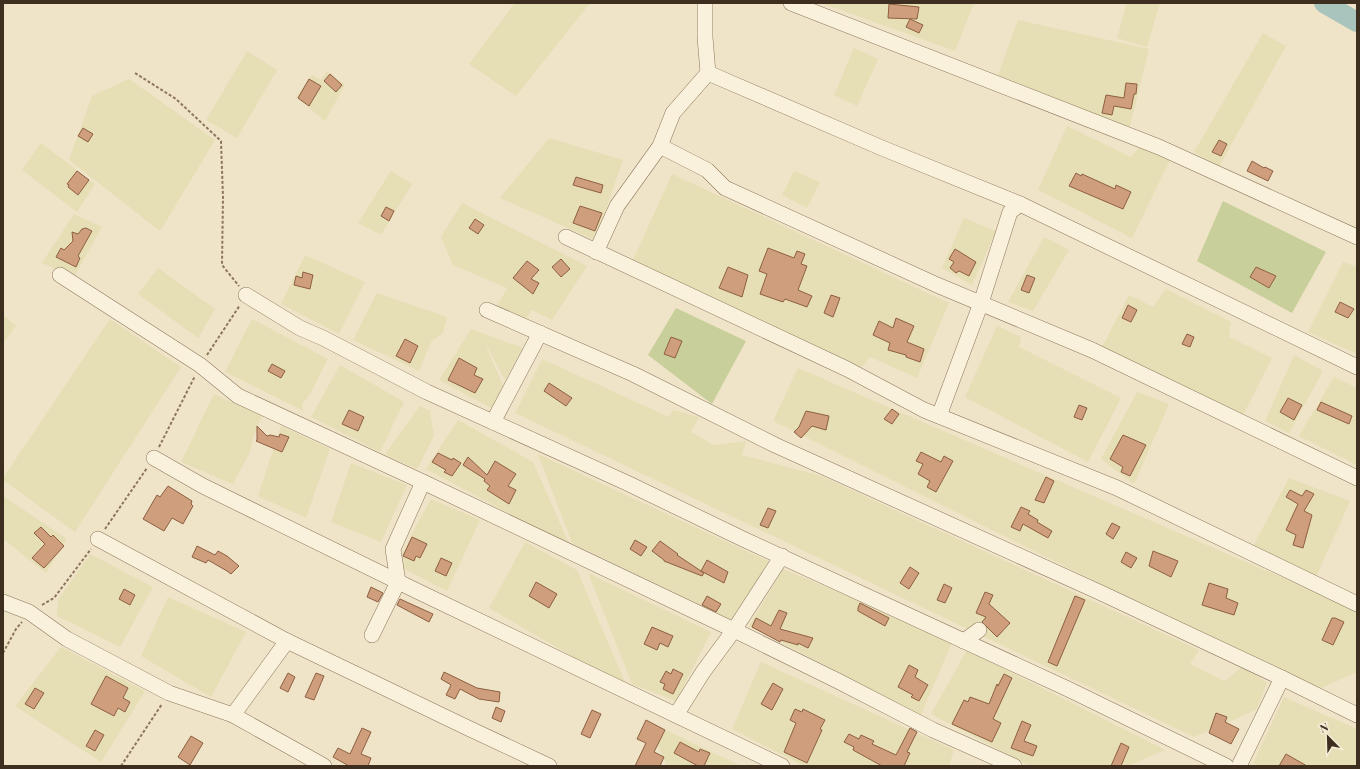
<svg xmlns="http://www.w3.org/2000/svg" width="1360" height="769" font-family="'Playfair Display',serif">
<rect width="100%" height="100%" fill="#f0e4c8"/>
<!-- farmland -->
<g fill="#e6deb5">
<path d="M515,3H590L516,96L469,64Z"/>
<path d="M821,3H974L955,51Z"/>
<path d="M1127,3H1160L1147,47L1117,38Z"/>
<path d="M1018,20L1149,49L1129,130L998,75Z"/>
<path d="M1263,33L1286,46L1219,167L1194,152Z"/>
<path d="M854,48L878,59L857,106L834,95Z"/>
<path d="M247,51L277,70L237,138L206,120Z"/>
<path d="M327,71L345,85L325,121L296,97L312,75L321,80Z"/>
<path d="M129,79L215,140L160,231L69,160L92,96Z"/>
<path d="M1067,126L1131,157L1141,145L1170,160L1132,238L1038,190Z"/>
<path d="M549,138L623,160L595,240L500,198Z"/>
<path d="M41,143L95,184L77,212L22,170Z"/>
<path d="M391,171L412,184L381,235L358,223Z"/>
<path d="M794,171L820,182L807,208L782,195Z"/>
<path d="M672,174L949,303L917,378L870,357L861,368L633,260Z"/>
<path d="M462,203L587,266L552,320L532,310L524,321L495,310L507,288L453,265L441,237Z"/>
<path d="M74,214L102,227L74,277L42,263Z"/>
<path d="M964,218L996,231L972,285L942,268Z"/>
<path d="M1044,237L1069,250L1033,311L1008,302Z"/>
<path d="M305,255L365,282L339,334L281,304Z"/>
<path d="M1343,262L1357,267V350L1355,353L1308,332Z"/>
<path d="M158,268L215,309L198,338L138,294Z"/>
<path d="M1166,289L1231,322L1229,337L1272,358L1243,415L1102,347L1129,295L1153,307Z"/>
<path d="M377,293L447,317L443,333L431,342L419,371L353,340Z"/>
<path d="M3,315L16,326L3,343Z"/>
<path d="M110,319L181,367L75,532L3,480V478Z"/>
<path d="M252,319L328,359L311,393L302,404L303,411L225,372Z"/>
<path d="M997,326L1021,337L1019,347L1121,398L1088,462L965,397Z"/>
<path d="M471,329L523,348L505,380L484,341L504,388L493,409L439,380Z"/>
<path d="M1294,355L1323,371L1289,433L1265,421Z"/>
<path d="M542,359L669,417L673,410L699,417L691,432L714,445L746,441L742,455L821,476L1199,650L1190,664L1225,681L1243,666L1267,683L1256,710L1194,737L515,413Z"/>
<path d="M340,365L404,402L380,452L311,417Z"/>
<path d="M798,368L1357,610V672L1315,691L773,421Z"/>
<path d="M1334,377L1357,388V465L1299,436Z"/>
<path d="M1137,392L1169,404L1134,484L1101,459Z"/>
<path d="M214,394L262,416L253,438L250,452L233,484L181,462Z"/>
<path d="M420,406L430,411L434,436L417,469L385,455L392,444Z"/>
<path d="M458,420L533,462L570,546L426,469Z"/>
<path d="M281,426L330,449L306,518L258,496Z"/>
<path d="M538,454L772,563L736,622L572,543Z"/>
<path d="M351,463L407,485L381,542L331,522Z"/>
<path d="M1289,478L1350,501L1316,577L1251,550Z"/>
<path d="M3,496L67,539L46,573L3,539Z"/>
<path d="M431,499L480,520L447,591L397,565L413,532Z"/>
<path d="M525,542L577,570L628,689L489,608Z"/>
<path d="M90,554L153,587L120,647L57,616L58,600Z"/>
<path d="M783,569L953,640L921,715L749,626Z"/>
<path d="M588,573L711,632L676,701L632,684Z"/>
<path d="M168,597L246,632L211,697L141,656Z"/>
<path d="M61,647L145,691L101,762L15,706Z"/>
<path d="M967,650L1165,750L1128,766H1030L931,714Z"/>
<path d="M761,662L954,750L949,766H804L732,729Z"/>
<path d="M1284,697L1357,729V766H1258L1253,763Z"/>
<path d="M647,721L741,766H667Z"/>
</g>
<!-- green -->
<g fill="#c9cf9b">
<path d="M1223,201L1326,252L1292,313L1197,261Z"/>
<path d="M676,308L746,341L712,404L648,355Z"/>
</g>
<g fill="none" stroke-linecap="round" stroke-linejoin="round">
<!-- river -->
<path stroke="#a9c4bc" stroke-width="20" d="M1324,3L1357,22"/>
</g>
<!-- building -->
<g fill="#cf9f7d" stroke="#8d5f41">
<path d="M889,4L919,7L917,19L888,18Z"/>
<path d="M910,19L923,25L919,33L906,27Z"/>
<path d="M330,74L342,85L336,92L324,81Z"/>
<path d="M309,79L321,86L309,106L298,98Z"/>
<path d="M1126,83L1137,84L1136,94H1134L1131,109L1114,106L1112,115L1102,113L1106,95L1124,98Z"/>
<path d="M83,128L93,134L88,142L78,136Z"/>
<path d="M1219,140L1227,144L1221,156L1212,152Z"/>
<path d="M1252,161L1264,168L1265,167L1273,171L1268,181L1247,171Z"/>
<path d="M77,171L89,180L78,195L68,187L69,185L67,184Z"/>
<path d="M1076,173L1081,176L1082,174L1115,189L1116,185L1131,192L1123,209L1069,186Z"/>
<path d="M576,177L603,185L601,193L573,185Z"/>
<path d="M580,206L602,213L595,231L573,223Z"/>
<path d="M386,207L394,211L389,221L381,216Z"/>
<path d="M475,219L484,225L478,234L469,228Z"/>
<path d="M86,228L92,231L78,256L80,258L76,267L56,257L61,248L64,250L73,241L72,232L78,234L82,229Z"/>
<path d="M768,248L794,258L797,251L805,254L801,264L807,266L798,290L812,296L807,307L785,299L783,302L760,294L767,274L759,271Z"/>
<path d="M955,249L976,262L969,276L959,271L956,273L950,268L954,262L949,259Z"/>
<path d="M561,259L570,269L561,277L552,267Z"/>
<path d="M527,261L539,270L531,279L539,283L533,294L513,278Z"/>
<path d="M728,267L748,275L742,297L719,288Z"/>
<path d="M1256,267L1276,276L1269,288L1250,277Z"/>
<path d="M303,272L313,275L310,289L294,285L296,276L302,278Z"/>
<path d="M1027,275L1035,278L1029,293L1021,290Z"/>
<path d="M831,295L840,298L833,317L824,313Z"/>
<path d="M1340,302L1354,309L1348,318L1335,312Z"/>
<path d="M1128,305L1137,310L1131,322L1122,318Z"/>
<path d="M896,318L914,326L907,342L924,349L920,362L906,357V355L888,350L890,343L873,335L879,321L893,328Z"/>
<path d="M1187,334L1194,337L1190,347L1182,344Z"/>
<path d="M671,337L682,341L675,358L664,354Z"/>
<path d="M405,339L418,346L410,363L396,356Z"/>
<path d="M459,358L477,368L474,375L483,379L475,393L448,380Z"/>
<path d="M272,364L285,371L281,378L268,371Z"/>
<path d="M549,383L572,398L566,406L544,391Z"/>
<path d="M1288,398L1302,405L1294,420L1280,412Z"/>
<path d="M1321,402L1352,416L1349,424L1317,410Z"/>
<path d="M1079,405L1087,408L1082,420L1074,417Z"/>
<path d="M892,409L899,414L892,424L884,419Z"/>
<path d="M349,410L364,417L358,431L342,424Z"/>
<path d="M806,411L829,416L826,430L812,426L801,438L794,432L799,427Z"/>
<path d="M257,426L267,436L270,435L279,437L280,434L289,437L282,452L256,441L257,440Z"/>
<path d="M1123,435L1146,445L1130,476L1121,472L1123,467L1110,459Z"/>
<path d="M921,452L941,462L944,456L953,461L936,492L927,487L930,481L918,474L923,464L916,461Z"/>
<path d="M438,453L452,460L453,458L461,463L452,476L444,472L446,470L432,462Z"/>
<path d="M468,457L487,475L495,461L516,474L508,486L516,490L509,504L487,490L490,486L484,481L485,479L463,465Z"/>
<path d="M1046,477L1054,481L1044,503L1035,500Z"/>
<path d="M168,486L192,501L191,504L193,506L183,524L172,518L164,531L143,519L157,495L160,497Z"/>
<path d="M1290,490L1302,496L1306,490L1314,494L1304,511L1312,515L1303,548L1293,545L1296,535L1286,530L1298,504L1286,497Z"/>
<path d="M1021,507L1030,511L1028,514L1038,520L1037,522L1052,531L1048,538L1023,524L1020,531L1011,527Z"/>
<path d="M768,508L776,511L768,528L760,525Z"/>
<path d="M1112,523L1120,527L1113,539L1106,534Z"/>
<path d="M41,527L51,537L53,535L64,546L44,568L32,558L45,544L34,533Z"/>
<path d="M412,537L427,544L420,558L416,556L414,561L403,556Z"/>
<path d="M635,540L647,547L641,556L630,549Z"/>
<path d="M660,541L678,554L677,555L701,571L707,560L728,572L724,583L701,571L704,573L702,576L664,561V560L652,551Z"/>
<path d="M197,546L215,555L218,551L227,556L239,566L231,574L227,571L208,560L206,563L192,557Z"/>
<path d="M1153,551L1178,561L1171,577L1149,566Z"/>
<path d="M1126,552L1137,558L1131,568L1121,562Z"/>
<path d="M441,558L452,563L446,576L435,571Z"/>
<path d="M910,567L919,573L909,589L900,583Z"/>
<path d="M536,582L557,594L549,608L529,596Z"/>
<path d="M1209,583L1228,589L1226,598L1238,603L1234,615L1202,605Z"/>
<path d="M944,584L952,588L945,603L937,600Z"/>
<path d="M371,587L383,593L378,602L367,597Z"/>
<path d="M124,589L135,595L130,605L119,599Z"/>
<path d="M985,592L993,595L989,604L1010,623L997,637L982,622L986,617L976,613Z"/>
<path d="M707,596L721,604L716,612L702,605Z"/>
<path d="M1075,596L1085,600L1057,666L1048,662Z"/>
<path d="M400,599L433,614L429,622L397,605Z"/>
<path d="M860,603L889,618L885,626L858,611V608Z"/>
<path d="M779,610L787,613L780,629L813,638L808,648L798,643V645L781,640L780,642L752,627L756,618L771,626Z"/>
<path d="M1332,618H1335L1344,622L1333,645L1322,640Z"/>
<path d="M652,627L673,636L668,647L660,643L657,650L644,644Z"/>
<path d="M909,665L918,670L915,677L928,685L919,701L911,697L913,695L898,687Z"/>
<path d="M673,669L683,674L673,694L663,689L665,684L660,682L666,671L671,674Z"/>
<path d="M444,672L477,688L500,692L499,702L479,699L460,689L455,699L446,695L451,685L441,679Z"/>
<path d="M288,673L295,677L288,692L280,688Z"/>
<path d="M316,673L324,676L314,700L305,697Z"/>
<path d="M1004,674L1012,678L993,719L1001,723L992,742L952,724L964,700L968,702L970,697L989,704L997,684L998,686Z"/>
<path d="M106,676L128,688L123,698L130,702L125,712L118,708L114,716L91,704Z"/>
<path d="M773,683L783,689L772,710L761,704Z"/>
<path d="M35,688L44,693L34,709L25,704Z"/>
<path d="M496,707L505,711L501,722L492,718Z"/>
<path d="M795,709L802,712L803,709L825,720L820,729L822,730L807,763L784,752L796,723L790,720Z"/>
<path d="M592,710L601,714L590,738L581,734Z"/>
<path d="M1216,713L1227,717L1225,722L1239,729L1231,744L1209,733Z"/>
<path d="M646,720L665,730L654,752L664,757L660,766H635L646,743L637,739Z"/>
<path d="M1022,721L1031,725L1024,741L1037,746L1033,756L1011,748Z"/>
<path d="M362,728L371,732L361,754L371,758L368,766H349L333,757L338,748L350,754Z"/>
<path d="M910,728L917,732L907,752L910,753L904,766H882L853,750L854,747L844,742L849,734L859,739L861,735L874,741L872,744L896,755Z"/>
<path d="M95,730L104,735L95,751L86,746Z"/>
<path d="M191,736L203,743L190,765L178,757Z"/>
<path d="M680,742L699,752L700,749L710,753L704,766H698L674,753Z"/>
<path d="M1121,743L1129,747L1121,766H1111Z"/>
<path d="M1286,754L1307,766H1279Z"/>
</g>
<g fill="none" stroke-linecap="round" stroke-linejoin="round">
<!-- minor casing -->
<g stroke="#8d765c" stroke-width="16">
<g id="minor">
<path d="M705,3V37L708,73L882,148L1020,204L1357,367"/>
<path d="M791,3L1159,147L1357,237"/>
<path d="M660,146L707,170L725,188L937,285L1092,350L1357,478"/>
<path d="M566,237L847,369L924,410L1117,488L1357,604"/>
<path d="M596,252L617,206L660,146L673,113L708,73"/>
<path d="M60,275L200,365L238,396L423,482L734,630L838,681L933,730L1014,766"/>
<path d="M246,295L300,328L323,338L427,392L627,483L743,539L1068,689L1226,766"/>
<path d="M487,310L633,374L775,445L1099,592L1282,678L1357,715"/>
<path d="M939,416L981,303L1010,212L1020,204"/>
<path d="M493,422L540,333"/>
<path d="M154,458L203,486L417,591L782,766"/>
<path d="M98,539L287,641L468,728L549,766"/>
<path d="M3,602L29,612L67,639L169,693L233,715L324,766"/>
<path d="M372,635L398,582L393,549L423,482"/>
<path d="M964,641L979,630"/>
<path d="M233,715L287,641"/>
<path d="M676,715L703,672L734,630L782,556"/>
<path d="M1239,766L1282,678"/>
</g>
</g>
<!-- path -->
<g stroke="#8d765c" stroke-width="2" stroke-dasharray="3 2" stroke-linecap="butt">
<path d="M135,73L176,99L221,141L223,197L222,265L239,286"/>
<path d="M207,355L240,305"/>
<path d="M159,447L195,376"/>
<path d="M105,529L147,468"/>
<path d="M42,605L54,598L91,549"/>
<path d="M3,653L16,629L22,622"/>
<path d="M121,766L162,704"/>
</g>
<!-- minor -->
<use href="#minor" stroke="#faf1dc" stroke-width="15"/>
</g>
<!-- border -->
<rect width="1360" height="769" fill="none" stroke="#3d2e20" stroke-width="8"/>
<!-- north arrow -->
<g transform="translate(1328 737) rotate(337)" stroke="#f7eed8" stroke-width="3" paint-order="stroke">
<path d="M0-3L7 15L0 10L-7 15Z" fill="#3d2e20"/>
<text y="-6" font-size="11" font-weight="bold" text-anchor="middle" fill="#3d2e20">N</text>
</g>
</svg>
